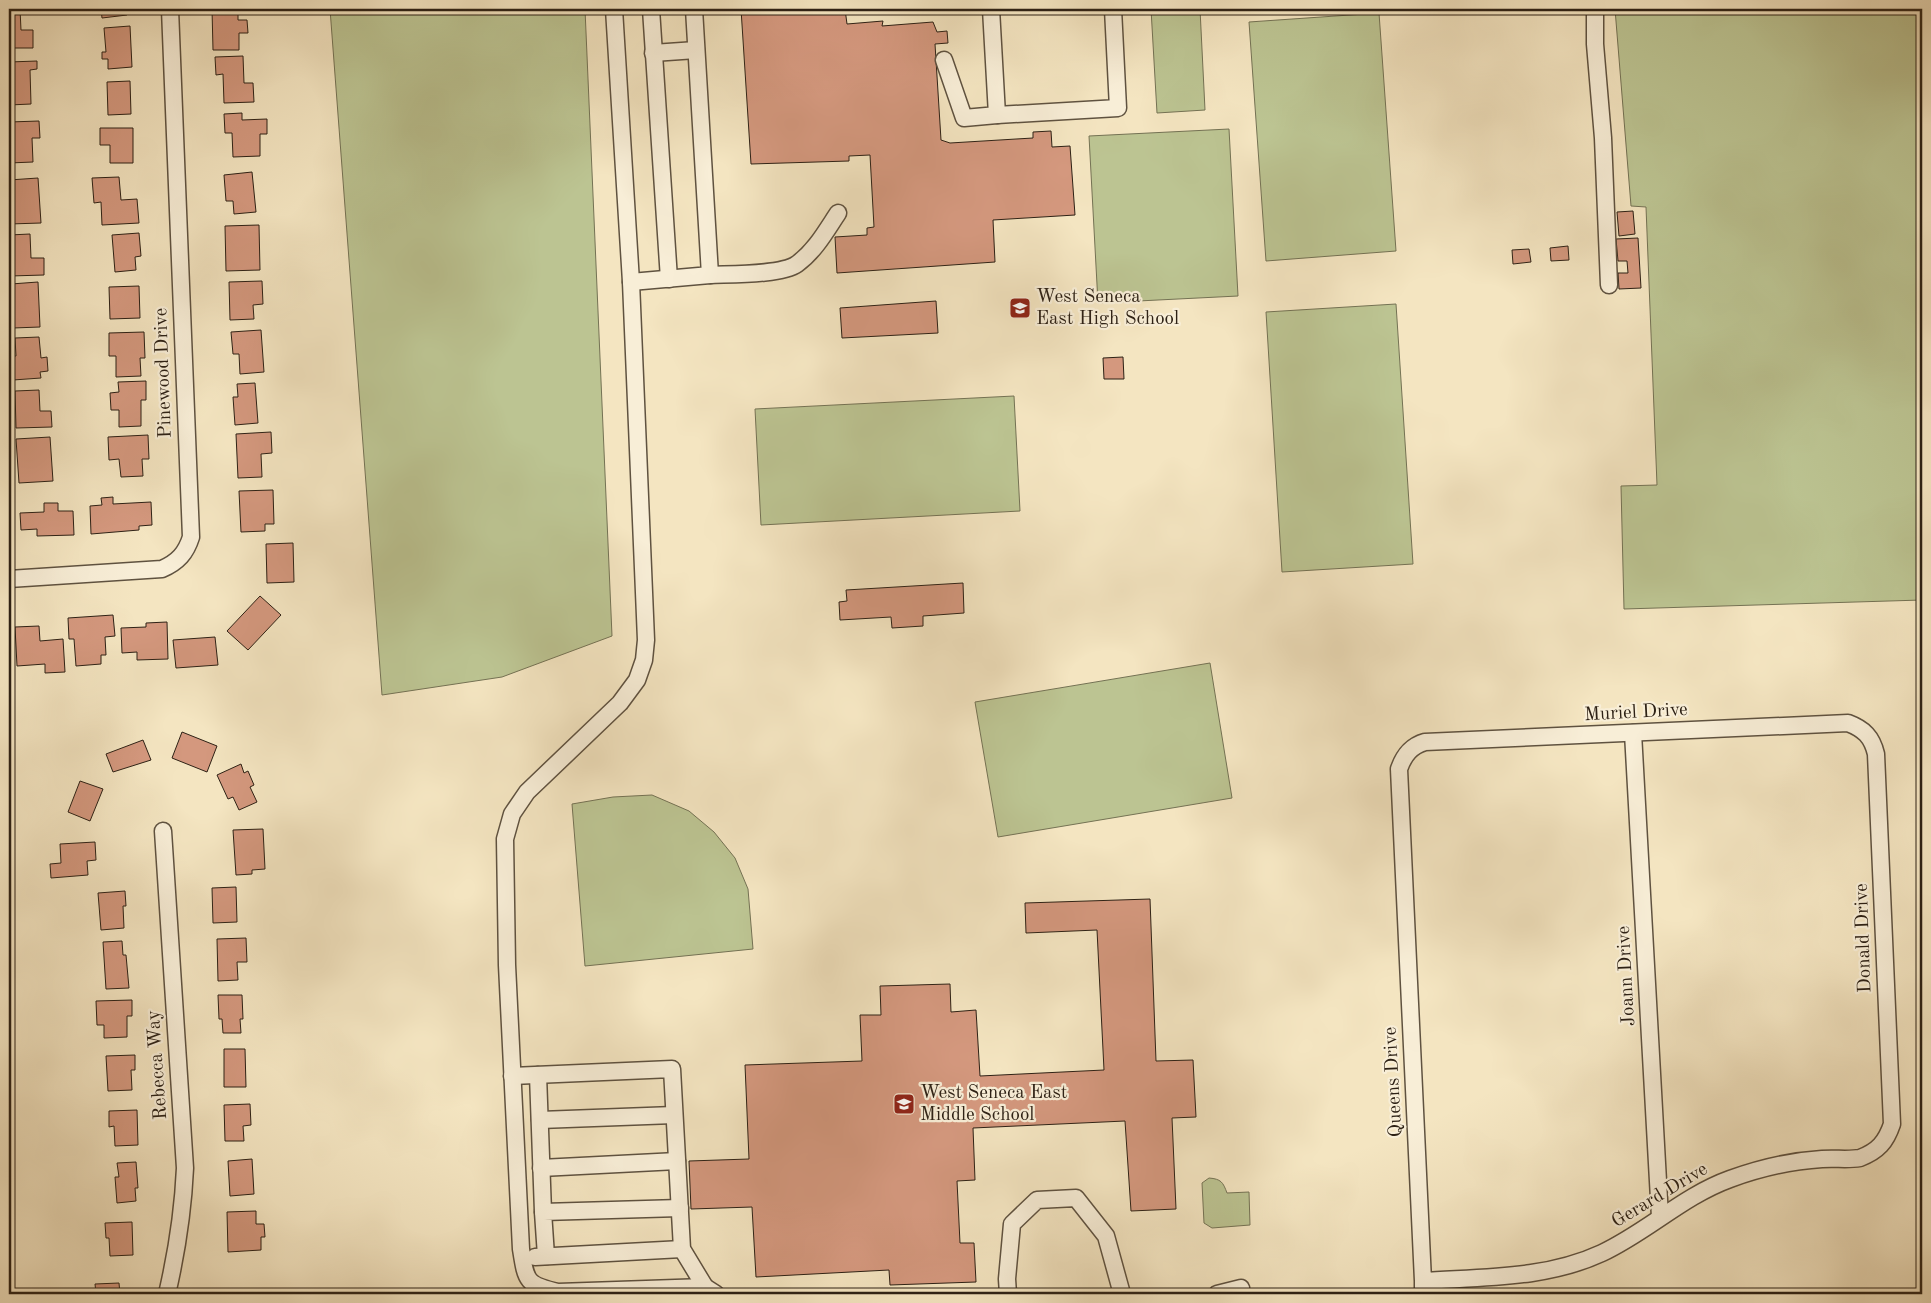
<svg xmlns="http://www.w3.org/2000/svg" width="1931" height="1303" font-family="'Old Standard TT',serif">
<rect width="100%" height="100%" fill="#f4e5c1"/>
<filter id="stains"><feTurbulence type="fractalNoise" baseFrequency=".004" numOctaves="4"/><feColorMatrix values="0 0 0 0 .2 0 0 0 0 .09 0 0 0 0 .02 0 0 0 .5 -.17"/></filter>
<radialGradient id="worn" r=".72"><stop offset=".6" stop-color="#630" stop-opacity="0"/><stop offset="1" stop-color="#630" stop-opacity=".3"/></radialGradient>
<!-- green -->
<g fill="#bcc492" stroke="#747254">
<path d="M330,9H585L612,636L502,677L382,695Z"/>
<path d="M1151,9H1200L1205,110L1157,113Z"/>
<path d="M1615,9H1922V600L1624,609L1621,486L1657,485L1646,207L1631,206Z"/>
<path d="M1379,13L1396,251L1266,261L1249,22Z"/>
<path d="M1229,129L1238,296L1098,303L1089,136Z"/>
<path d="M1396,304L1413,564L1282,572L1266,312Z"/>
<path d="M1014,396L1020,511L761,525L755,409Z"/>
<path d="M1210,663L1232,798L998,837L975,702Z"/>
<path d="M652,795L689,811L714,832L735,858L748,889L753,949L585,966L572,804L613,797Z"/>
<path d="M1209,1178C1221,1179 1223,1182 1227,1193L1249,1192L1250,1225L1212,1228L1204,1223L1202,1183Z"/>
</g>
<!-- building -->
<g fill="#d4987e" stroke="#2d2115">
<path d="M9,9H20L21,30H33V48H9Z"/>
<path d="M101,9H126L127,15L102,18Z"/>
<path d="M212,9H238V20H247L248,33H239V50H213Z"/>
<path d="M741,9H845L847,24L883,21L882,26L933,22L937,32L947,31L948,43L935,44L941,140L950,143L1033,138V132L1051,131L1052,147L1070,146L1075,215L993,220L995,262L837,273L835,237L867,235V228L874,227L870,155L849,156V161L751,164Z"/>
<path d="M130,26L132,67L108,69V59H102V52H106L104,28Z"/>
<path d="M243,56L244,83H253L254,102L224,103L223,74L216,75L215,57Z"/>
<path d="M37,61V69L30,70L31,104L9,105V62Z"/>
<path d="M130,81L131,114L108,115L107,82Z"/>
<path d="M242,113V120L267,119V134H260V156L233,157L232,133H225L224,114Z"/>
<path d="M39,121L40,138H32L33,162L9,163V122Z"/>
<path d="M100,128H133V163H110V145H100Z"/>
<path d="M252,172L256,212L234,214L233,201H226L224,175Z"/>
<path d="M119,177L121,200L137,199L139,223L102,225L101,202L94,203L92,178Z"/>
<path d="M38,178L41,223L9,224V209H11L9,180Z"/>
<path d="M1633,211L1635,234L1619,236L1617,212Z"/>
<path d="M259,225L260,270L226,271L225,226Z"/>
<path d="M139,233L141,256L135,257L136,270L115,272L112,235Z"/>
<path d="M30,234L31,258H44V275L10,276L9,235Z"/>
<path d="M1638,238L1641,288L1619,289L1618,273H1628L1627,261H1618L1616,239Z"/>
<path d="M1568,246L1569,260L1551,261L1550,248Z"/>
<path d="M1529,249L1531,262L1513,264L1512,250Z"/>
<path d="M262,281L263,304L253,305L254,319L230,320L229,282Z"/>
<path d="M38,282L40,327L13,328L11,284Z"/>
<path d="M139,286L140,318L110,319L109,287Z"/>
<path d="M936,301L938,333L842,338L840,308Z"/>
<path d="M261,330L264,372L240,374L239,354H233L231,332Z"/>
<path d="M144,332L145,358H140L141,376L116,377V356H109V333Z"/>
<path d="M39,337L41,358L47,357L48,371L40,372L41,378L13,380L11,356H16L15,338Z"/>
<path d="M1123,357L1124,379H1104L1103,358Z"/>
<path d="M146,381V400H141V426L119,427V410H111L110,393L119,392L118,382Z"/>
<path d="M255,383L258,423L235,425L233,397H238L237,384Z"/>
<path d="M39,390L40,411H51L52,427L16,428L15,391Z"/>
<path d="M271,432L272,453L261,454L262,477L238,478L236,434Z"/>
<path d="M148,435L149,459H142L143,476L121,477L119,459L109,460L108,437Z"/>
<path d="M50,437L53,481L19,483L16,439Z"/>
<path d="M273,490L274,524H265V531L241,532L239,491Z"/>
<path d="M113,497V504L151,502L152,525L139,526V530L91,534L90,506L102,505L101,498Z"/>
<path d="M44,503H58V511H73L74,535L37,536V529L21,530L20,513L44,512Z"/>
<path d="M293,543L294,582L267,583L266,544Z"/>
<path d="M963,583L964,613L923,616V626L892,628L891,617L840,620L839,602L847,601L846,590Z"/>
<path d="M260,596L281,615L248,650L227,631Z"/>
<path d="M113,615L115,636L105,637L106,655H101V664L76,666L74,639H69L68,618Z"/>
<path d="M167,622L168,659L137,660V652L122,653L121,628L146,627V623Z"/>
<path d="M39,626L40,641L63,639L65,672L45,673V664L17,666L15,627Z"/>
<path d="M215,637L218,665L176,668L173,640Z"/>
<path d="M182,732L217,746L207,772L172,758Z"/>
<path d="M143,740L151,760L113,772L106,754Z"/>
<path d="M241,764L244,773L248,771L254,785L250,787L257,802L239,810L233,797L228,799L217,775Z"/>
<path d="M80,781L103,789L90,821L68,812Z"/>
<path d="M263,829L265,869L252,870V874L236,875L233,830Z"/>
<path d="M95,842L96,860L87,861L88,875L51,878L50,864L61,863L60,844Z"/>
<path d="M236,887L237,922L213,923L212,888Z"/>
<path d="M125,891L126,906H123L124,928L101,930L98,893Z"/>
<path d="M1150,899L1156,1061L1193,1060L1196,1117L1172,1118L1176,1209L1131,1211L1125,1121L973,1128L975,1180L957,1181L960,1243H974L976,1282L890,1285L889,1270L756,1277L752,1207L691,1209L689,1161L749,1159L745,1065L862,1061L860,1015H881L880,986L950,984L951,1012L976,1010L980,1076L1104,1070L1097,930L1026,933L1025,903Z"/>
<path d="M246,938L247,962H237L238,980L218,981L217,939Z"/>
<path d="M122,941L123,955H126L129,988L106,989L103,942Z"/>
<path d="M218,995H242L243,1019H240L241,1033H223L222,1019H219Z"/>
<path d="M132,1000V1016H127V1037L104,1038V1025H97L96,1001Z"/>
<path d="M224,1049H245L246,1087H224Z"/>
<path d="M135,1055V1070H131L132,1090L108,1091L106,1056Z"/>
<path d="M250,1104L251,1125L243,1126L244,1141H225L224,1105Z"/>
<path d="M137,1110L138,1145L115,1146L114,1126L109,1127V1111Z"/>
<path d="M252,1159L254,1194L230,1196L228,1161Z"/>
<path d="M136,1162L138,1188H135L136,1201L117,1203L115,1177H119L117,1163Z"/>
<path d="M256,1211V1224H264L265,1237H261V1250L228,1252L227,1212Z"/>
<path d="M132,1222L133,1255L110,1256L109,1238H106L105,1223Z"/>
<path d="M119,1283L120,1294H96L95,1284Z"/>
</g>
<g fill="none" stroke-linecap="round" stroke-linejoin="round">
<!-- minor casing -->
<g stroke="#5f5240" stroke-width="19">
<g id="minor">
<path d="M614,9L631,282L646,640L644,660L637,680L620,703L527,792L512,814L505,839L507,965L521,1249C526,1281 526,1285 558,1292L705,1287L716,1294"/>
<path d="M651,9L669,279"/>
<path d="M1595,9V44L1603,138L1609,285"/>
<path d="M653,53L696,50"/>
<path d="M944,60L964,118L997,115L991,9"/>
<path d="M997,115L1118,108L1113,9"/>
<path d="M710,275C731,274 782,275 797,264C815,251 826,231 838,213"/>
<path d="M631,282L710,275L694,9"/>
<path d="M9,579L162,569C178,562 186,553 191,537L170,9"/>
<path d="M1633,733L1660,1217"/>
<path d="M163,831L185,1168C183,1212 177,1251 167,1294"/>
<path d="M538,1075L543,1212"/>
<path d="M512,1076L672,1069L682,1249L705,1287"/>
<path d="M540,1120L674,1115"/>
<path d="M541,1168L677,1161"/>
<path d="M546,1256L543,1212L680,1208"/>
<path d="M535,1257L682,1249"/>
<path d="M1423,1281C1483,1277 1546,1279 1602,1253C1647,1232 1683,1196 1730,1179C1760,1168 1790,1161 1822,1159C1835,1158 1848,1160 1860,1158C1878,1151 1886,1142 1892,1124L1876,754C1872,737 1864,729 1848,723L1425,742C1411,746 1404,755 1399,769L1423,1281V1294"/>
<path d="M1008,1294L1007,1279L1012,1224L1037,1200L1076,1198L1106,1236L1122,1294"/>
<path d="M1217,1294L1241,1288"/>
</g>
</g>
<!-- minor -->
<use href="#minor" stroke="#f8eed7" stroke-width="16"/>
</g>
<!-- icons -->
<defs>
<g id="school-square" transform="scale(1.125)"><rect x="-9" y="-9" width="18" height="18" rx="4" fill="#8f2418" stroke="#f8eed7"/><path d="M0-5L7-2L0 1L-7-2ZM-4 1L0 2.5L4 1V4Q0 6-4 4Z" fill="#fff"/></g>
</defs>
<g fill-rule="evenodd">
<use href="#school-square" x="1020" y="308"/>
<use href="#school-square" x="904" y="1104"/>
</g>
<g text-anchor="middle" dominant-baseline="central" stroke-width="4.5" stroke-linejoin="round" paint-order="stroke">
<!-- poi labels -->
<g font-size="19" fill="#2d2115" stroke="#f8eed7" text-anchor="start">
<text x="1036" y="297">West Seneca<tspan x="1036" dy="22">East High School</tspan></text>
<text x="920" y="1093">West Seneca East<tspan x="920" dy="22">Middle School</tspan></text>
</g>
<!-- street labels -->
<g font-size="19" fill="#2d2115" stroke="#f8eed7">
<text transform="translate(164 373) rotate(-92)">Pinewood Drive</text>
<text transform="translate(1636 713) rotate(-3)">Muriel Drive</text>
<text transform="translate(1864 938) rotate(-92)">Donald Drive</text>
<text transform="translate(1627 976) rotate(-93)">Joann Drive</text>
<text transform="translate(158 1065) rotate(-94)">Rebecca Way</text>
<text transform="translate(1394 1082) rotate(-93)">Queens Drive</text>
<text transform="translate(1660 1196) rotate(-31)">Gerard Drive</text>
</g>
</g>
<!-- margin -->
<rect width="1931" height="1303" fill="none" stroke="#f4e5c1" stroke-width="30"/>
<rect x="10" y="10" width="1911" height="1283" fill="none" stroke="#2d2115" stroke-width="2.5"/>
<rect x="15" y="15" width="1901" height="1273" fill="none" stroke="#2d2115"/>
<rect width="100%" height="100%" filter="url(#stains)"/>
<rect width="100%" height="100%" fill="url(#worn)"/>
</svg>
